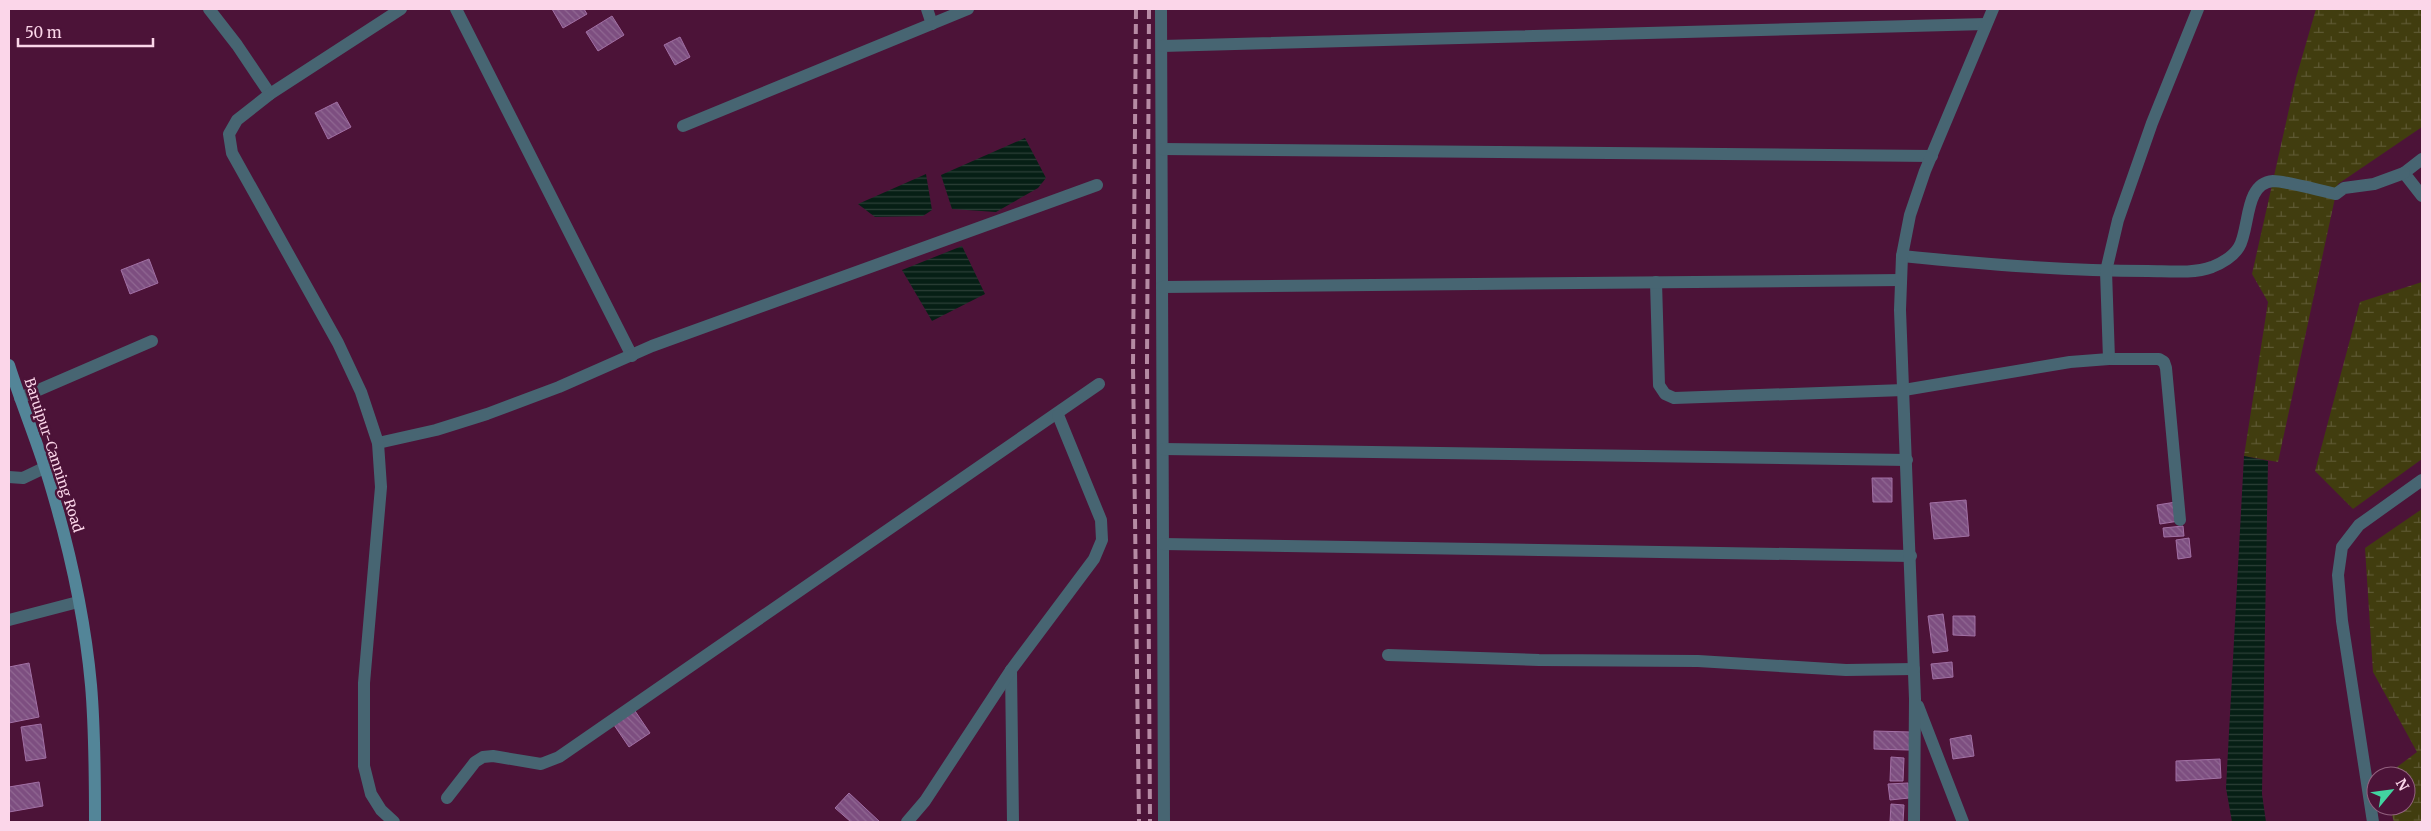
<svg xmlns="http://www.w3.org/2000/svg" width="2431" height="831" font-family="Merriweather,serif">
<defs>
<pattern id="wetland-marsh" width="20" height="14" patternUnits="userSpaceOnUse" patternTransform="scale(1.25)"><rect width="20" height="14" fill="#413d0f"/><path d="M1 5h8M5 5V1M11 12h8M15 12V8" fill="none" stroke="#5d5832"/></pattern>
<pattern id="water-rules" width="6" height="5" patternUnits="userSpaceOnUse" patternTransform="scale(1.25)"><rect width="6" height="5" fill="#061f15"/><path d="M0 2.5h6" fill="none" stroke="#2b3f37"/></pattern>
<pattern id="building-back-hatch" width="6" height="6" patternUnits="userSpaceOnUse" patternTransform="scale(1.25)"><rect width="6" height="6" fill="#7d4e80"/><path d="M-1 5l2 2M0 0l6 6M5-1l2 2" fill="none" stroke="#906792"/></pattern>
</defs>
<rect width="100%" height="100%" fill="#4c1338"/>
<!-- wetland -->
<g fill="url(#wetland-marsh)">
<path d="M2316,9H2422V127L2338,184L2278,462L2244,456L2268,302L2252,274L2296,78Z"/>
<path d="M2422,282V459L2353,509L2315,471L2360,302Z"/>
<path d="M2422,509V822H2394L2389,806H2406V776H2385L2417,752L2373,672L2365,548Z"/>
</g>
<!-- water -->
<g fill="url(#water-rules)">
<path d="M1025,138L1046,178L1038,188L996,212L952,209L941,175Z"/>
<path d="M926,174L932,210L923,216L875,217L858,204Z"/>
<path d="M962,246L985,294L932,321L902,270Z"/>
<path d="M2244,456L2268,461L2262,794L2266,822H2232L2226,788Z"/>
</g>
<!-- building -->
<g fill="url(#building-back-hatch)" stroke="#a270a5">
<path d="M552,9H584L587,14L563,28Z"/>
<path d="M612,16L624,35L598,51L586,32Z"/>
<path d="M680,37L690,57L675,65L664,45Z"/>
<path d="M337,102L351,127L328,139L315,113Z"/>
<path d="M149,259L158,283L130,294L121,270Z"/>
<path d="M1872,478H1892V502H1873Z"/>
<path d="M1966,500L1969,536L1934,539L1930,503Z"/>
<path d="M2176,502L2179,521L2160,524L2157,505Z"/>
<path d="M2183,526L2184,536L2164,537L2163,528Z"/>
<path d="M2189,538L2191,557L2178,559L2176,540Z"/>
<path d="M1943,614L1948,651L1933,653L1928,616Z"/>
<path d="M1953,616H1975V636L1953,635Z"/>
<path d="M1952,662L1953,677L1933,679L1931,664Z"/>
<path d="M29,663L39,717L9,723V667Z"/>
<path d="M633,708L650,733L629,747L612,722Z"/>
<path d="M41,724L46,758L26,761L21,727Z"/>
<path d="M1874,731L1910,732L1909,750L1874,749Z"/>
<path d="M1971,735L1974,756L1953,759L1950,739Z"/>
<path d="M1891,757L1904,758L1903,781H1890Z"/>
<path d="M2220,759L2221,778L2176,781V761Z"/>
<path d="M39,782L43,806L9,812V787Z"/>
<path d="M1908,783L1909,798L1890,800L1888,784Z"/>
<path d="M849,793L880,822H851L835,808Z"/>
<path d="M1891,804L1904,805L1903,822H1890Z"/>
</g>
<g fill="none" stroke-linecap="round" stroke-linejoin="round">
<!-- street -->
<g stroke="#476572" stroke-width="12">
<path d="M209,9L237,45L270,94"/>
<path d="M456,9L632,356"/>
<path d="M927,9L932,24"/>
<path d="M1161,9L1164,822"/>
<path d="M1162,46L1986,24"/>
<path d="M683,126L968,9"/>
<path d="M1162,149L1932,156"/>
<path d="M2422,159L2404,173L2422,196"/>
<path d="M1902,256C1984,264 2065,271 2148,271C2167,271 2193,274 2212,267C2222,263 2233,257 2239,247C2250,229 2244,183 2273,181C2286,181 2321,191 2336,194L2344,188L2374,184L2404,173"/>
<path d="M1656,282L1659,385L1665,394L1674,398L1904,390L2070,362L2109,359H2159L2164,362L2166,368L2180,520"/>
<path d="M1162,287L1901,280"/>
<path d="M2109,359L2106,271L2118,220L2152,123L2198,9"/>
<path d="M20,398L152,341"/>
<path d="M378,443L436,430L487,414L559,387L652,346L1097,185"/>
<path d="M1163,449L1907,460"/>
<path d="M9,477L23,478L44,468"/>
<path d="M1163,544L1911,556"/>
<path d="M9,620L78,602"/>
<path d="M1388,655L1539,660L1698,661L1846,670L1914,669"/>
<path d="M1011,670L1013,822"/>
<path d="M1918,706L1963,822"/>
<path d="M447,798L475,762L483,757L493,756L541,764L559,757L1099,384"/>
<path d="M394,822L381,810L371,794L364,766V683L381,487L378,443L361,392L338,343L232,153L229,134L237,120L270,94L401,9"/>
<path d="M907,822L925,801L1011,670L1094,559L1102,540L1101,520L1058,415"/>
<path d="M1914,822L1915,699L1900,310L1902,256L1910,215L1925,171L1993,9"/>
<path d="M2373,822L2342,621L2338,575L2342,547L2359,525L2422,480"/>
</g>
<!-- secondary -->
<path stroke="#538598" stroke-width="12" d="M9,365C22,406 39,446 51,487C70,551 85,619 91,685C95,731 95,776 95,822"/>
<!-- rail -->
<g stroke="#b68aa4" stroke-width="4" stroke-dasharray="10 5" stroke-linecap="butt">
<path d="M1136,9L1133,365L1139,822"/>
<path d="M1149,9L1147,365L1150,822"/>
</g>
</g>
<g text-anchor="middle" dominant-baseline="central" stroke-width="5" stroke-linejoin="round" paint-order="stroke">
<!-- street labels -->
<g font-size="14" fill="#fbd6e9" stroke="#4c1338">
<text transform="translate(54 455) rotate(72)">Baruipur-Canning Road</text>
</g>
</g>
<!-- border -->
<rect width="2431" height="831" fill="none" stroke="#fbd6e9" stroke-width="20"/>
<!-- north arrow -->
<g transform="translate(2391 791) rotate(61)"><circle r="24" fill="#4c1338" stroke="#92617f"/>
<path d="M0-4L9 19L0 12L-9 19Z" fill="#42d4a0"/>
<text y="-8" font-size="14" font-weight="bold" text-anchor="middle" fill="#fbd6e9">N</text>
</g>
<!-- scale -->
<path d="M18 38v8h135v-8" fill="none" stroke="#fbd6e9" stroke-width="2.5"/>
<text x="25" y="38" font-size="15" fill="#fbd6e9" stroke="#4c1338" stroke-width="4" paint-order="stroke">50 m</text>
</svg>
